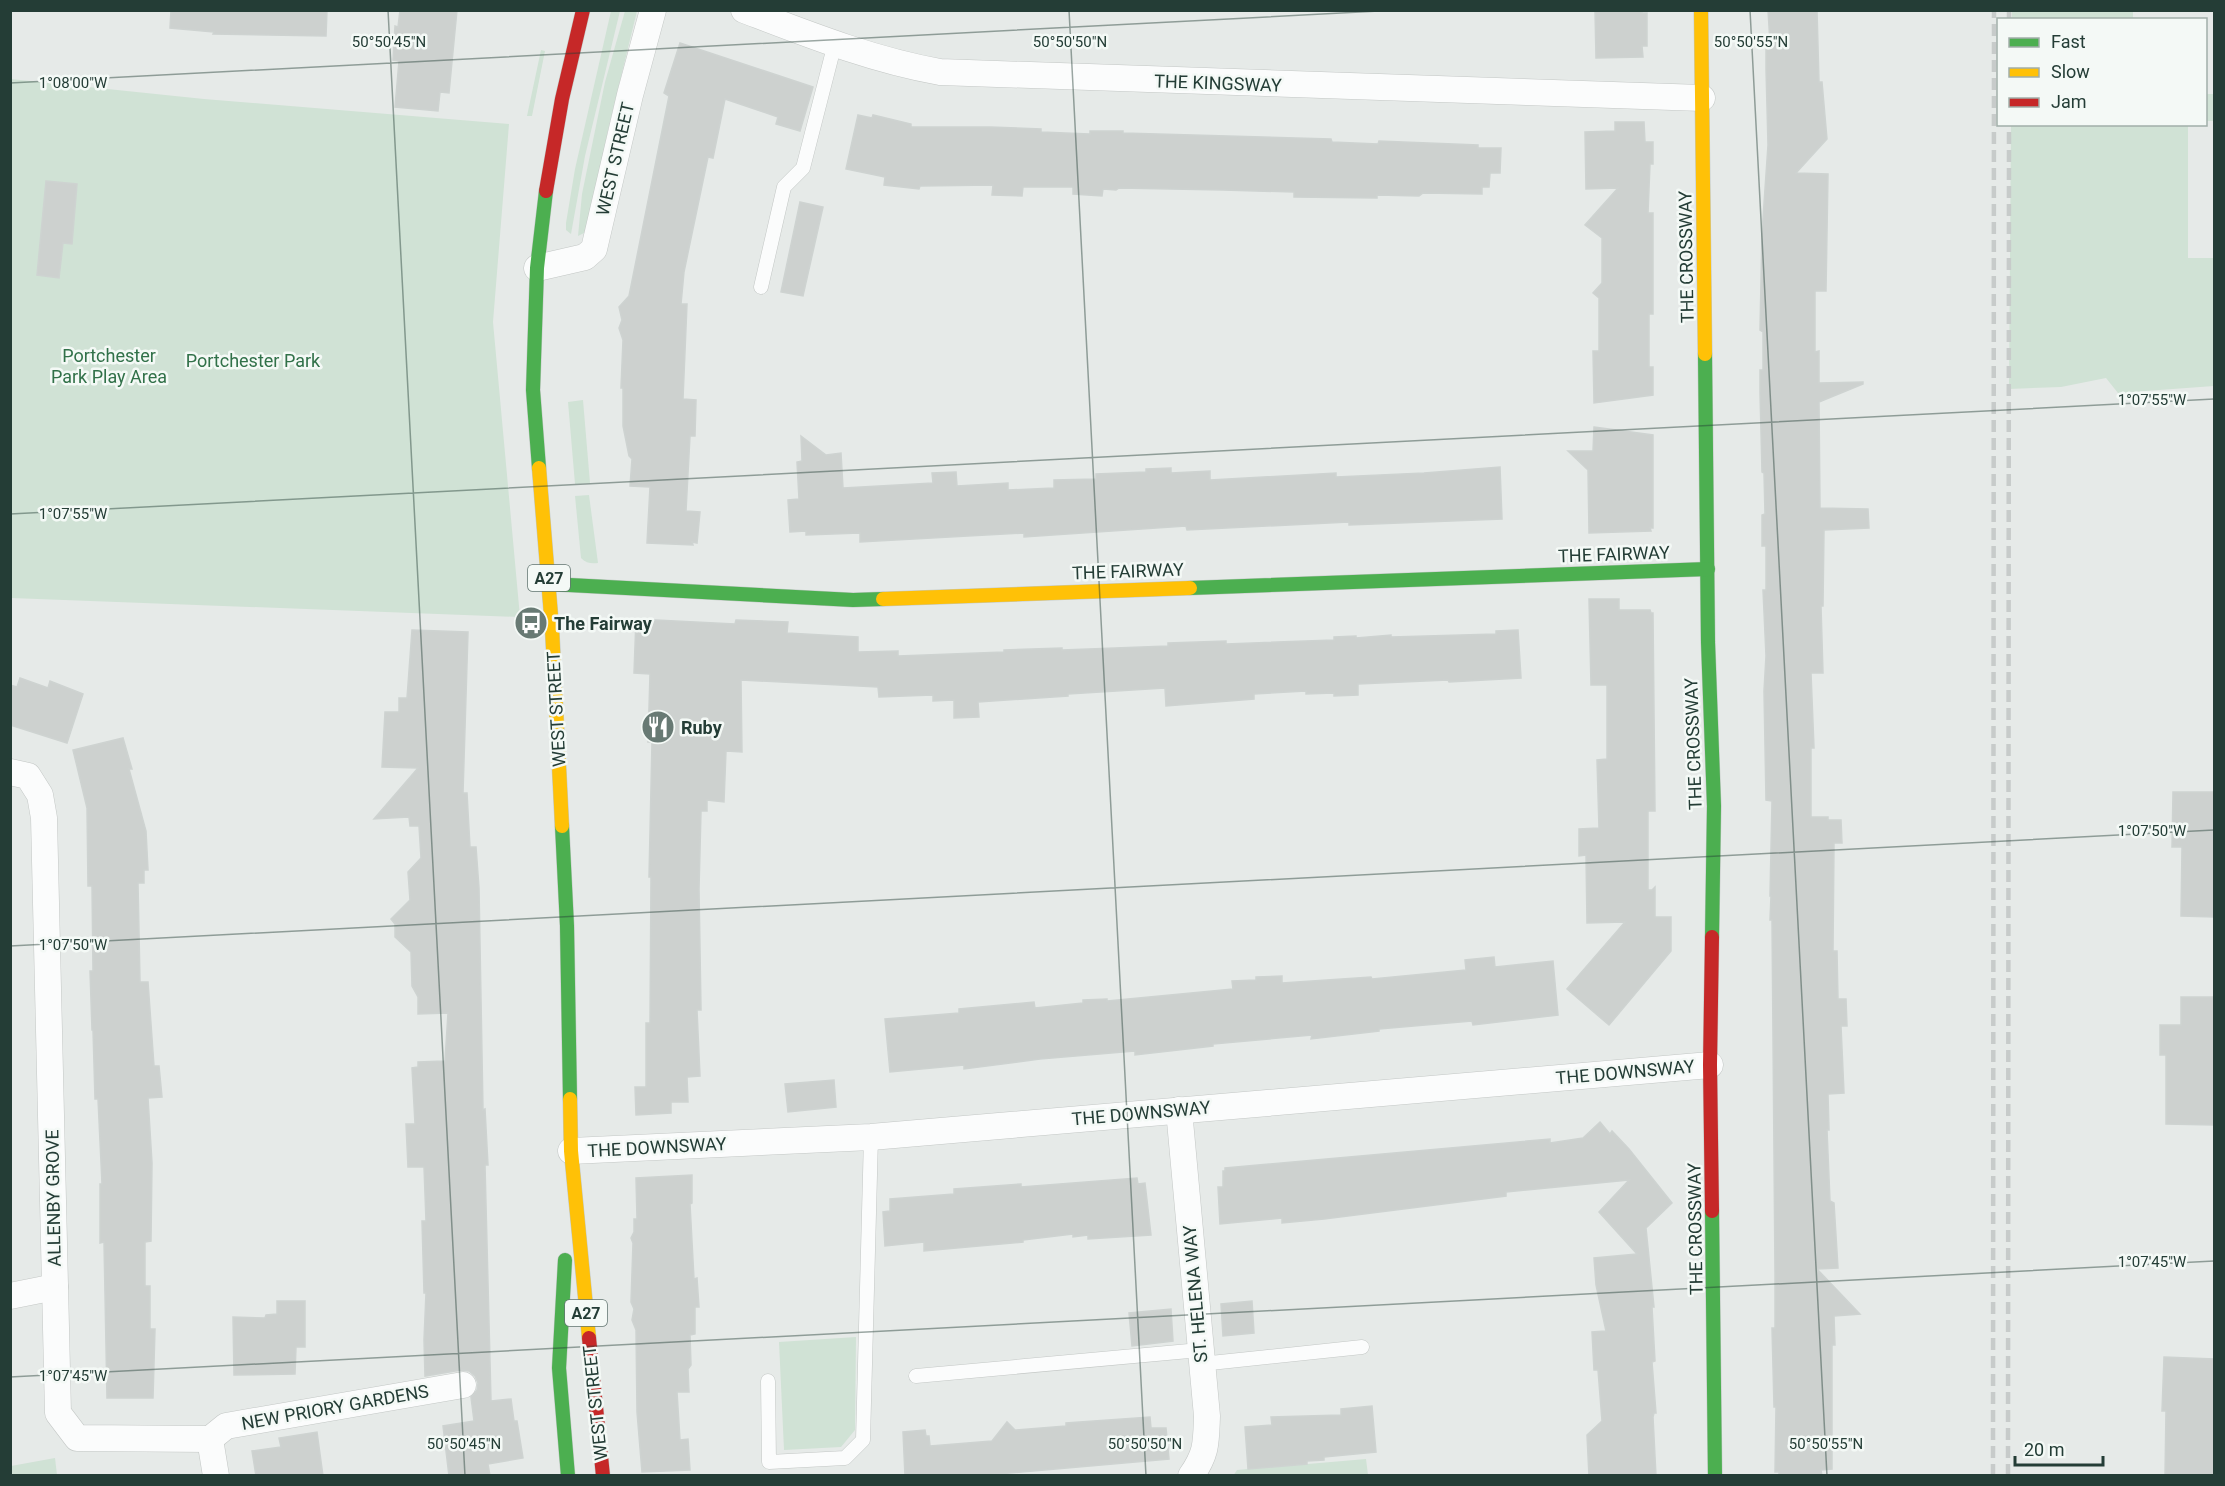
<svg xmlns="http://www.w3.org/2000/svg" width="2225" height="1486" font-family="Roboto,sans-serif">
<rect width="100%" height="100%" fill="#e6eae8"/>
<!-- green -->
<g fill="#d0e2d5">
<path d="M611,11H620L585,156L571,234L566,230V223L575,169Z"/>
<path d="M625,11H637L608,130L588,231L578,236L582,194L605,82Z"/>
<rect x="2012" y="11" width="121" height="8"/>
<path d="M541,50L545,51L532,116H527Z"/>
<path d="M11,79L204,99L509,124L493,322L520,617L11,598Z"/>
<rect x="2206" y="94" width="8" height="27"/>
<path d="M2011,125H2188V258H2214V386L2118,393L2106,378L2061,387L2009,389Z"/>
<path d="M583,400L590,483L575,484L568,402Z"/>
<path d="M589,495L598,563C591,564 586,563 581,558L575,496Z"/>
<path d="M856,1337L855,1430L841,1447L784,1450L779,1342Z"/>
<path d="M55,1458L57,1475H11V1466Z"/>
<path d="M1366,1459L1368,1475L1233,1476L1237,1470Z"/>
</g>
<!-- building -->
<g fill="#cdd1cf" stroke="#ced3d1" stroke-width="1.5">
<path d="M171,10H327L326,36L213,34L214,32L170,28Z"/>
<path d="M400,10H457L449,93L440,92L438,111L395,107L399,61L393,60L395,26L398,27Z"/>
<path d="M1595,10H1642V13H1647V46H1642L1643,57L1596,58Z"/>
<path d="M1768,10H1817L1819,82H1822L1827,139L1796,173L1828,174L1826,291H1815V352L1819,351V383L1863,382V384L1819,402L1820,508L1868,509L1869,528L1824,530L1823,606H1821L1823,673H1811L1814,748H1811V817H1828V820H1841L1842,843H1834L1833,951H1837L1838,999H1846L1847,1026H1841L1844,1093L1828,1094L1829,1130H1827L1830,1201L1834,1203L1838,1268L1817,1269L1860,1314L1834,1316L1835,1345H1832V1469L1821,1470L1822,1476H1779V1472H1775L1776,1407H1774L1772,1328H1775V1272L1772,920H1770L1771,896H1770L1772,801L1766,800L1764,691L1766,656L1763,590H1766V546H1762V515L1765,514L1764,473L1762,472L1760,392V370H1763V332L1760,330L1762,233L1768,145L1766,69V43H1770Z"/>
<path d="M680,43L813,87L800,131L776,124L778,117L725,99L713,158L708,157L684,272L681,304H687L683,399L696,400L695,436H690L686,511L700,512L697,543L692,542L693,545L647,543L650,487L630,486L632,459L629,456L623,426V388H621L623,340L619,328L622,320L619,307L629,296L669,96L664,93Z"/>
<path d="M858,115L872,118L873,115L911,124V127H990L1041,129V132L1090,134V131H1123V133L1331,139L1332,142L1378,144L1379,141L1478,145V148H1501L1500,173H1490L1489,187H1482V194L1423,193L1419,196L1377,195V198L1294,197V192L1223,190L1119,188L1116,190L1103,189L1102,196L1073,194V187H1023L1022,196L992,195L993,185L920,186L919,189L884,185L885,177L846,169Z"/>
<path d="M1615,122H1644L1645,142H1653V164H1650L1648,213H1653V314H1649V367H1653V395L1594,403L1593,351H1599V298L1593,293L1602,283V238L1585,225L1618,188L1586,189L1585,132L1615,131Z"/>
<path d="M46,181L77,184L72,244L63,243L59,278L37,275Z"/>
<path d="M800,202L823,207L803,296L781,292Z"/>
<path d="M1594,427L1653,435V528H1650L1651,531L1589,533L1588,470L1568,451H1593Z"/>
<path d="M801,436L826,455L841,453L843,488L933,483L932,473L956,472L957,486L1008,483V490L1054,488V480L1096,479V474L1146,472V469L1171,468V473L1210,471V480L1336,473V477L1424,473L1500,467L1502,519L1349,525V522L1187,530L1186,526L1024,537V533L860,542V533L806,535V531L790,532L788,500L799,499L797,462L802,461Z"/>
<path d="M1589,599H1619V610H1650L1651,613H1653L1655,811H1648V890H1652L1655,887V917H1671V951L1609,1025L1567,989L1625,922L1587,923L1586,855L1579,856V829L1599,828L1597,760L1607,759V685H1591Z"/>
<path d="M636,619L735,624L736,620L788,622L787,633L858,637V652L898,651V656L1004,652V650L1062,648V650L1168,646V643L1226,641V644L1334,640V637L1356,636V638L1391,635V637L1496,634V631L1518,630L1521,678L1449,682L1448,680L1358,684V695L1334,696V693L1306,694V691L1254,694V699L1166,706L1165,688L1068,694V696L978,702L979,717L954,718V700L933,701V695L879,697L878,687L741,680L742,752L726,751L724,802L707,800V811H701L699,889L701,1010H697L700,1076L687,1077L688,1102H671V1113L636,1115L635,1087H646V1023H650L651,877H649L652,742H648L650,674L634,673Z"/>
<path d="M412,630L468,632L463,793H467L470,847H476L479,888L483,1110L485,1109L488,1165H485L491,1401L511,1399L514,1421H517L523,1458L488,1464L490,1476H449L443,1426L474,1421L471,1397L477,1390L478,1383L475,1376L469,1371L461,1370L425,1376L424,1340L426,1293H424L422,1221H426L424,1167H408L406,1124H415L412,1068L418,1067V1062L445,1061L448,1013L418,1014V997L412,986L411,952L395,937V924L391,919L410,900L408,872L421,858L419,826H410L409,817L374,819L418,768L382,767L385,712H399V698H407Z"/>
<path d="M20,678L48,688L50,681L83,694L67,743L10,725V685L17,687Z"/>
<path d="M123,738L132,769H129L146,831L148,870H144V883H138L140,982H148L154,1066H159L162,1097L148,1098L152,1163L151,1241L145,1242V1286H150V1329H155L153,1398H107L104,1242L100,1243V1184H102L98,1099H95L93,1030H92L90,971H93L92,886H88L87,808L73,750Z"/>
<path d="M2173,792H2214V917L2181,916L2182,847H2172Z"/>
<path d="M1494,957L1495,967L1553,961L1558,1015L1473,1025L1472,1021L1379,1029V1031L1311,1039L1312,1035L1213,1044V1046L1135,1055V1051L1040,1059L964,1069V1065L890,1072L885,1019L959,1013V1009L1034,1002L1035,1008L1083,1003V1000L1107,999V1001L1233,989L1232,981L1256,980V977L1282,976V983L1371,977L1372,979L1466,970L1465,960Z"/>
<path d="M2181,997H2214V1125L2166,1124V1055H2160V1025H2181Z"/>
<path d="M834,1080L836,1107L788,1112L785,1084Z"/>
<path d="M1600,1122L1610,1134L1612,1131L1629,1149L1672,1203L1646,1228L1654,1307H1652L1655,1361L1652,1362L1656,1413H1654L1653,1417L1656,1476H1589L1587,1435L1602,1421L1598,1370H1594L1592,1332L1606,1331L1596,1285L1594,1258L1637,1254L1599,1212L1629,1180L1506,1192V1196L1324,1219L1282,1223V1218L1220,1224L1218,1187H1223V1171H1225V1168L1550,1139V1143L1583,1138Z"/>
<path d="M692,1175V1203L690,1204L694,1279L697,1278L699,1307H695V1334L690,1335L691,1365L688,1369L689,1392H677L680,1440L688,1439L690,1470L642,1472L637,1412L636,1330L632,1320L634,1309L631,1302L633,1243L631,1238L634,1232V1219H637L636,1178Z"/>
<path d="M1137,1178L1138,1184L1145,1183L1151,1235L1088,1239V1235L1073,1237V1234L1023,1240V1242L924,1251V1242L885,1246L883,1212L890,1211V1199L954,1194V1189L1021,1184V1187Z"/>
<path d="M277,1301H305V1347H296L295,1374L234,1375L233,1317L265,1318L266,1315L277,1314Z"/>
<path d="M1252,1301L1254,1333L1223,1336L1221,1304Z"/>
<path d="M1171,1309L1173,1341L1132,1346L1129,1313Z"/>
<path d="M2164,1357L2214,1359V1476H2165L2166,1411H2162Z"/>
<path d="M1372,1406L1376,1452L1324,1457V1460L1307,1461V1464L1248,1469L1245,1427L1272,1425L1271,1417L1341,1415V1409Z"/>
<path d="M1150,1417L1151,1428H1166L1169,1459L975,1476H905L903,1432L925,1430L926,1436H929L930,1446L992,1441L1007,1422L1015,1430L1066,1426V1423Z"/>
<path d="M317,1432L323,1476H256L252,1451L281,1447L279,1438Z"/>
</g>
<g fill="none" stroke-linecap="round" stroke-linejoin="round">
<!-- lane casing -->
<g stroke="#c3c7c5" stroke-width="15">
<g id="lane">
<path d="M761,287L784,187L803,168L835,43"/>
<path d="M1201,1364L1362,1347"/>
<path d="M916,1376L1200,1350"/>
<path d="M768,1381L769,1462L845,1458L863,1440L871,1137"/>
</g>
</g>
<!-- street casing -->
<g stroke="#c3c7c5" stroke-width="27">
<g id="street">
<path d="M744,10C807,34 872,60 940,72L1702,98"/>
<path d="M537,268L585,257L594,249L630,95L653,10"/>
<path d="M10,772L28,776L40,795L44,818L58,1413L77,1438L210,1439"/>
<path d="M1179,1110L1207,1416C1206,1443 1207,1453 1191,1476"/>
<path d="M571,1151L871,1137L1710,1065"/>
<path d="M10,1296L55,1287"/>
<path d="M210,1439L226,1426L463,1385"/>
<path d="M210,1439L216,1476"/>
</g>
</g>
<!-- fast casing -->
<g stroke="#c2c8c5" stroke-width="15">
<g id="fast">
<path d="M1705,354L1708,642L1714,806L1712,937"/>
<path d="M539,468L533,390L537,268L546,191"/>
<path d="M550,584L853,600L883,599"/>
<path d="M1190,588L1708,569"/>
<path d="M562,826L567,926L570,1099"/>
<path d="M1712,1211L1715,1476"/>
<path d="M565,1260L559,1368L568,1476"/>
</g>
</g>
<!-- slow casing -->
<g stroke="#c2c8c5" stroke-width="15">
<g id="slow">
<path d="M1701,10L1705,354"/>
<path d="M539,468L552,628L562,826"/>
<path d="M883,599L1190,588"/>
<path d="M570,1099L571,1151L589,1338"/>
</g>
</g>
<!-- jam casing -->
<g stroke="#c2c8c5" stroke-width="15">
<g id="jam">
<path d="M546,191L562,99L583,10"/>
<path d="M1712,1211L1710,1065L1712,937"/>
<path d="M589,1338L603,1476"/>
</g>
</g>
<!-- lane -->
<use href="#lane" stroke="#fbfcfc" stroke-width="14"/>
<!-- street -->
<use href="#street" stroke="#fbfcfc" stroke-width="26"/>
<!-- fast -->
<use href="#fast" stroke="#4caf50" stroke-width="14"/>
<!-- slow -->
<use href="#slow" stroke="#ffc107" stroke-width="14"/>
<!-- jam -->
<use href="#jam" stroke="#c62828" stroke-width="14"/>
<!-- rail -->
<g stroke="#c7cbca" stroke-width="4.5" stroke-dasharray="12 6" stroke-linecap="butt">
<path d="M2009,10V20"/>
<path d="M1993,1476L1994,10"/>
<path d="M2008,1476L2009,124"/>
</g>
</g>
<!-- ticks -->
<path fill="none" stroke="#243d36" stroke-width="1.5" stroke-opacity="0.45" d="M388,10L465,1476M1069,10L1146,1476M1750,10L1827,1476M10,83L1398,10M10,514L2214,399M10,946L2214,830M10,1377L2214,1261"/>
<!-- icons -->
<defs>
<g id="bus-disc" transform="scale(1.725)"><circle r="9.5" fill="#687a74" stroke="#f4f9f6"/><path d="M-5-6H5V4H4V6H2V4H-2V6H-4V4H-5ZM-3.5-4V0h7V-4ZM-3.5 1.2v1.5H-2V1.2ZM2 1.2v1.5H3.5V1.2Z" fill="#fff"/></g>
<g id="restaurant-disc" transform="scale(1.725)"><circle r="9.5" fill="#687a74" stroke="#f4f9f6"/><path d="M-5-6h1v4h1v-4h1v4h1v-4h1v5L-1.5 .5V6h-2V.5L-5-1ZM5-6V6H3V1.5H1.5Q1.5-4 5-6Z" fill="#fff"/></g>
</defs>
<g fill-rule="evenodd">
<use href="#bus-disc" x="531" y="623"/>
<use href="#restaurant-disc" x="658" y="727"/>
</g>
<g text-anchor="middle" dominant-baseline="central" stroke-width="5" stroke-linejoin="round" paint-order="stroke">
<!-- shield labels -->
<g fill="#f4f9f6" stroke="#627570" stroke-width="1.5">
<rect x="528" y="565" width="42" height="26" rx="4.5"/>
<rect x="565" y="1300" width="42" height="26" rx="4.5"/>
</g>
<g font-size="16" font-weight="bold" fill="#243d36">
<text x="549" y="578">A27</text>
<text x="586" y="1313">A27</text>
</g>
<!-- street labels -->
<g font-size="18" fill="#243d36" stroke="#f4f9f6">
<text transform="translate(1218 83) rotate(2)">THE KINGSWAY</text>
<text transform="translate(615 159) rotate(-77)">WEST STREET</text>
<text transform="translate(1686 257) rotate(-91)">THE CROSSWAY</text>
<text transform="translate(1614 554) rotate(-2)">THE FAIRWAY</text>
<text transform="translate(1128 571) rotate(-2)">THE FAIRWAY</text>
<text transform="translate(556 709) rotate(-93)">WEST STREET</text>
<text transform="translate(1693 744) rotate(-92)">THE CROSSWAY</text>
<text transform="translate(1625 1072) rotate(-5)">THE DOWNSWAY</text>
<text transform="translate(1141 1113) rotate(-5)">THE DOWNSWAY</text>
<text transform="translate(657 1147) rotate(-3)">THE DOWNSWAY</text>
<text transform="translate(53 1198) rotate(-91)">ALLENBY GROVE</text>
<text transform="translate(1695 1229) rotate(-91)">THE CROSSWAY</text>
<text transform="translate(1195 1294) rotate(-95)">ST. HELENA WAY</text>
<text transform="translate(595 1403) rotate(-96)">WEST STREET</text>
<text transform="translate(335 1407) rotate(-10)">NEW PRIORY GARDENS</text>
</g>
<!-- park labels -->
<g font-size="18" fill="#317149" stroke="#f4f9f6">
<text x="109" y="355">Portchester<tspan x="109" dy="21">Park Play Area</tspan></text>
<text x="253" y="360">Portchester Park</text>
</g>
<!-- poi labels -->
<g font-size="18" font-weight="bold" fill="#243d36" stroke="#f4f9f6" text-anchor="start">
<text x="554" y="623">The Fairway</text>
<text x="681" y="727">Ruby</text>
</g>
</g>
<g font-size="15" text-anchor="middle" fill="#243d36" stroke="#f4f9f6" stroke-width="5" stroke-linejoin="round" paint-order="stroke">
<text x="389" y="47">50°50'45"N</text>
<text x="1070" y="47">50°50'50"N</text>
<text x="1751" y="47">50°50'55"N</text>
<text x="73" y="88">1°08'00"W</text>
<text x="2152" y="405">1°07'55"W</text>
<text x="73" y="519">1°07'55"W</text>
<text x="2152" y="836">1°07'50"W</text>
<text x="73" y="950">1°07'50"W</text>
<text x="2152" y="1267">1°07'45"W</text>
<text x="73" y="1381">1°07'45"W</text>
<text x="464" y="1449">50°50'45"N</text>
<text x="1145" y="1449">50°50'50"N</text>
<text x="1826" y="1449">50°50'55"N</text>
</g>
<!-- border -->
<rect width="2225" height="1486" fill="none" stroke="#243d36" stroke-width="24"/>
<!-- legend -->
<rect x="1997" y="18" width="210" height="108" fill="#f4f9f6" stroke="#a1aea9" stroke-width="1.5"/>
<rect x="2009" y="38" width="30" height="9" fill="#4caf50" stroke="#a1aea9" stroke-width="1.5"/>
<text x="2051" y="48" font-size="18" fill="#243d36">Fast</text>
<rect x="2009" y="68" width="30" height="9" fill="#ffc107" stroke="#a1aea9" stroke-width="1.5"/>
<text x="2051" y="78" font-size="18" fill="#243d36">Slow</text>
<rect x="2009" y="98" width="30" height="9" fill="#c62828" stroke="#a1aea9" stroke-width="1.5"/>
<text x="2051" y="108" font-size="18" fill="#243d36">Jam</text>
<!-- scale -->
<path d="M2015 1456v9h88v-9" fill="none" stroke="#243d36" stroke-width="3"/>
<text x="2024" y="1456" font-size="18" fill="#243d36" stroke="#f4f9f6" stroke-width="4.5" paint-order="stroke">20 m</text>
</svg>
